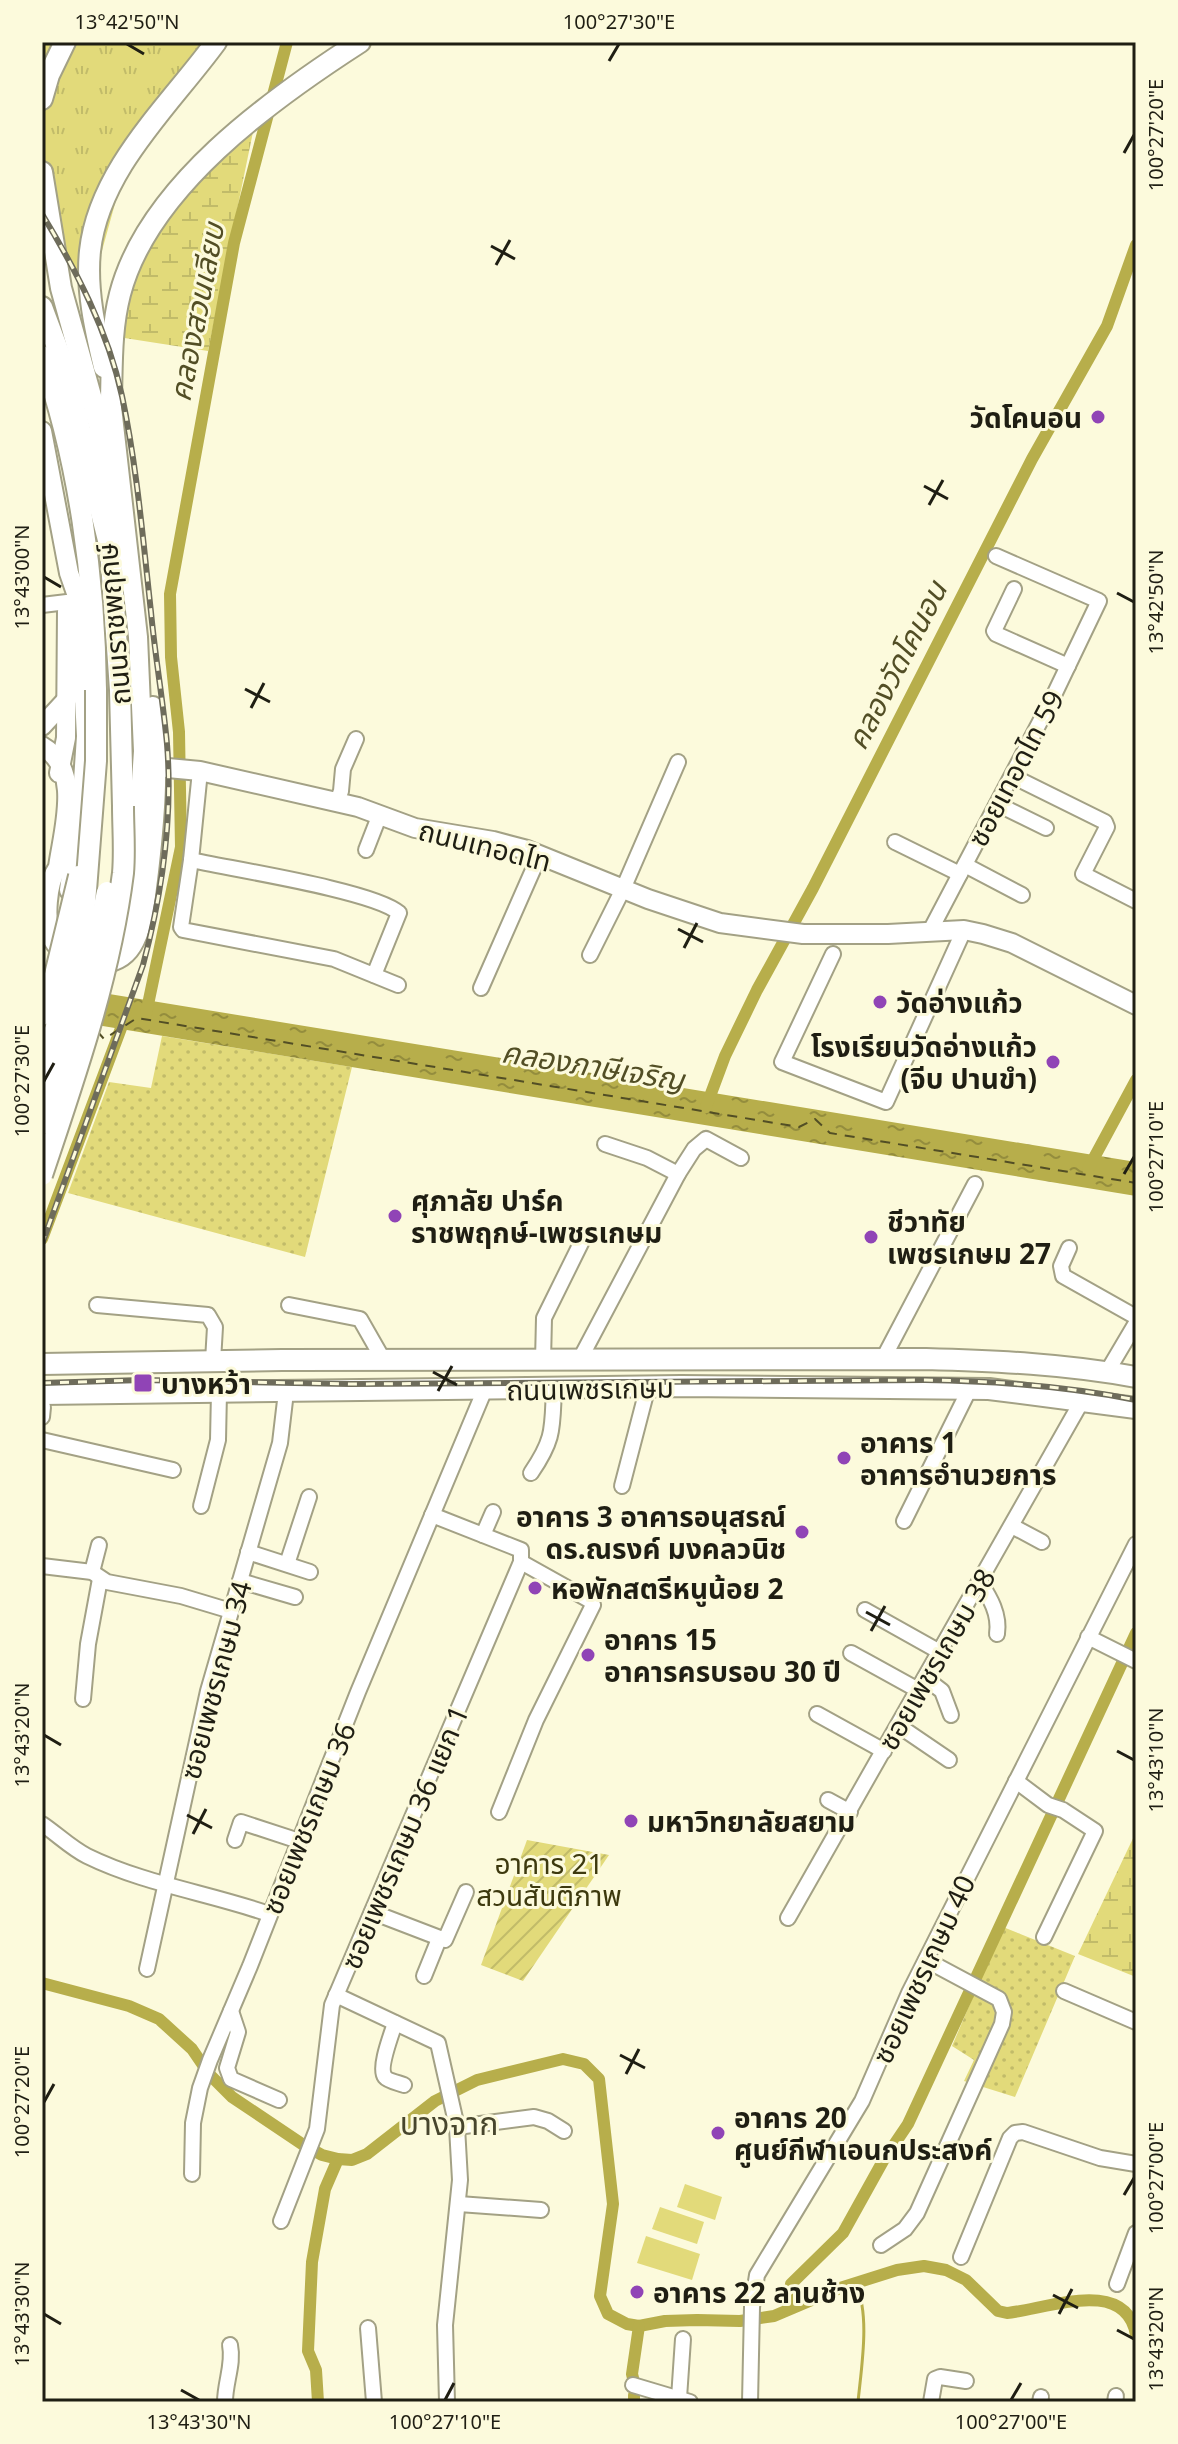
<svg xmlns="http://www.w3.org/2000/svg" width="1178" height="2444" font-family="'Noto Sans','Noto Sans Thai',sans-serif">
<defs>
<pattern id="grass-dots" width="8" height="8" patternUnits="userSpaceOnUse" patternTransform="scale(2)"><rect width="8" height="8" fill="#e2da7a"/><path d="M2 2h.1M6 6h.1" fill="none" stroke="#c1bb69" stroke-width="1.8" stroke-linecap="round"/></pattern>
<pattern id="wetland-marsh" width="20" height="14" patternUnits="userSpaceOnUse" patternTransform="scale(2)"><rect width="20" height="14" fill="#e2da7a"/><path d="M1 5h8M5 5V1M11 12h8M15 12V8" fill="none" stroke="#c1bb69"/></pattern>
<pattern id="park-tufts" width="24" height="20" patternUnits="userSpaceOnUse" patternTransform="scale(2)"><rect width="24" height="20" fill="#e2da7a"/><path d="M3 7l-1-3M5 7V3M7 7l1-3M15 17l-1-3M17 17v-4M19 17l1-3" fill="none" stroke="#c1bb69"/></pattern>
<pattern id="garden-furrows" width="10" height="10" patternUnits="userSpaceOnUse" patternTransform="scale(2)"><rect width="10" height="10" fill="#e2da7a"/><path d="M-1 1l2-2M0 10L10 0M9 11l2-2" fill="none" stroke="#c1bb69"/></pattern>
<pattern id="water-ripples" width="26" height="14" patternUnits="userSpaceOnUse" patternTransform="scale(2)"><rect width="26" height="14" fill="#b7ae4b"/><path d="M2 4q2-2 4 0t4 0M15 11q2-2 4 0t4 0" fill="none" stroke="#948d3d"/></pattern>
</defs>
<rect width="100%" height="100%" fill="#fcfadc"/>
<!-- grass -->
<g fill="url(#grass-dots)">
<path d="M162,1036L352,1067L305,1257L68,1193L109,1082L151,1088Z"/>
<path d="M1003,1927L1075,1956L1015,2097L964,2081L974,2060L952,2046Z"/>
</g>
<!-- wetland -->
<g fill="url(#wetland-marsh)">
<path d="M254,127L208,351L118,337L128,288L161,215Z"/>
<path d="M1136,1832V1977L1078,1954Z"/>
</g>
<!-- park -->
<path fill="url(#park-tufts)" d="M42,42H214L126,164L90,294L42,225Z"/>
<!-- garden -->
<path fill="url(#garden-furrows)" d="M527,1840L609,1855L523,1981L481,1965Z"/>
<!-- pitch -->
<g fill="#e2da7a">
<path d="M685,2184L722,2197L715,2220L677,2207Z"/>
<path d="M660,2207L704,2222L697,2244L652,2229Z"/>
<path d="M646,2236L700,2254L692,2280L637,2263Z"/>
</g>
<!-- water -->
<path fill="url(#water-ripples)" d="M42,983L1136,1162V1196L42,1016Z"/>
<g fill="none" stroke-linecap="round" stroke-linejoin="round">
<!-- stream -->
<path stroke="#b7ae4b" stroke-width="3" d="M855,2284C871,2312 861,2370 858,2402"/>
<!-- canal -->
<g stroke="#b7ae4b" stroke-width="12">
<path d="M146,1014L181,847L179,732L171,657L170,594L234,243L287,42"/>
<path d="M706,1107L725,1056L757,990L813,888L1032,459L1107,326L1136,245"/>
<path d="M1088,1169L1136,1080"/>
<path d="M42,1239L126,1015"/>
<path d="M42,1983L129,2006L159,2019L192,2049L209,2074L232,2097L302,2144L322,2155L338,2159L352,2160L367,2154L435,2101L477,2080L563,2059L584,2064L599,2079L613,2204L600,2296L608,2314L627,2324L639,2326L665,2321L697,2320L740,2321L774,2316L840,2288L897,2270L924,2266L946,2270L966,2280L998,2311L1007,2313C1044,2310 1126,2275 1136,2335"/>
<path d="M788,2308L791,2284L843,2233L883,2161L908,2124L1136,1633"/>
<path d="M634,2382L632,2374L639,2326"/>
<path d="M318,2402L316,2370L308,2351L312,2262L325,2189L338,2159"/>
<path d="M634,2402V2395"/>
</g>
<!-- ferry -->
<path stroke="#524e25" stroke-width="2" stroke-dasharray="10 8" stroke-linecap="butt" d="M97,1031L104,1039L137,1018L799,1127L815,1119L830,1133L1136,1183"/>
<!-- street casing -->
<g stroke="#a3a185" stroke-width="18">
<g id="street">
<path d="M1014,589L994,631L996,634L1068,666"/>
<path d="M42,605L67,602"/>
<path d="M200,771L191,860L181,927L183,930L334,959L398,985"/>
<path d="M1012,776L1105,822L1107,827L1083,874L1136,901"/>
<path d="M337,802L341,791L343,769L356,739"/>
<path d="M997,804L1046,828"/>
<path d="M895,842L960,874"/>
<path d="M366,850L380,814"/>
<path d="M191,860C231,869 375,891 399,913L374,975"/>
<path d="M965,865L1022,895"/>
<path d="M929,933L1054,695L1099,601L996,556"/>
<path d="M833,954L782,1062L886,1102L964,930"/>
<path d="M590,955L623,889L678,762"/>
<path d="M481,988L540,854"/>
<path d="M605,1144L647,1158L678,1174"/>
<path d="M1069,1248L1061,1266L1063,1276L1136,1317"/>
<path d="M97,1305L208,1315L215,1327L213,1361"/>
<path d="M289,1305L360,1319L384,1361"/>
<path d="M883,1359L975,1184"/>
<path d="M543,1361L544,1318L585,1235"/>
<path d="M579,1361L678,1174L694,1149L706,1139L741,1158"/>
<path d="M1107,1372L1136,1323"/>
<path d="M42,1417L43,1407"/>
<path d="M42,1440L173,1470"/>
<path d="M531,1473C555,1438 552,1428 554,1388"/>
<path d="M622,1486L648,1386"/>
<path d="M201,1506L218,1440L219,1392"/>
<path d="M904,1521L970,1388"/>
<path d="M1012,1526L1042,1542"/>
<path d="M483,1535L493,1512"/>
<path d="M248,1552L310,1572"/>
<path d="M287,1564L309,1497"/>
<path d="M42,1566L92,1572L107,1582L181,1596L231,1611"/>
<path d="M92,1572L99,1545"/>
<path d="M240,1581L295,1597"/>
<path d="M980,1582C990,1598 1000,1614 997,1634"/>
<path d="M865,1610L940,1652"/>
<path d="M1088,1637L1136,1661"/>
<path d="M851,1653L918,1690"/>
<path d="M925,1678L942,1691L951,1715"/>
<path d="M83,1699L88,1644L100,1579"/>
<path d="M817,1714L884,1751"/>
<path d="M899,1726L949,1760"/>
<path d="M1016,1781L1048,1805L1063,1810L1095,1831L1044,1937"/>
<path d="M828,1800L850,1812"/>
<path d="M499,1812L536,1720L593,1605L589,1600L521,1562"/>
<path d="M42,1824C57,1834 71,1848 87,1856C144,1884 209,1893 269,1914"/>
<path d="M235,1840L241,1822L299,1841"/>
<path d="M372,1912L445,1940L466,1892"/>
<path d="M788,1918L1083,1399"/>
<path d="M147,1969L208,1691L280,1443L286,1392"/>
<path d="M424,1976L439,1939"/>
<path d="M1064,1991L1136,2022"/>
<path d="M336,1995L438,2043L457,2127L460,2180L445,2325L447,2402"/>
<path d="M231,2011L238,2032L227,2068L231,2079L279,2100"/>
<path d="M395,2023C392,2033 378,2068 385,2077C388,2081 399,2083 404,2085"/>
<path d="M457,2127L534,2117L548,2121L564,2131"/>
<path d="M192,2174L193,2123L200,2088L210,2060L250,1966L358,1692L485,1389"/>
<path d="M459,2204L541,2210"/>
<path d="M281,2221L317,2129L332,2005L521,1562V1550L432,1515"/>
<path d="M881,2245L905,2229L917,2213L1002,2024L1004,2012L999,1999L926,1960"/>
<path d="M961,2257L1010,2138L1015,2133L1023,2132L1100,2158L1136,2164"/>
<path d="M1117,2284L1136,2233"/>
<path d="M368,2328L374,2402"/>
<path d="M633,2385L690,2402"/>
<path d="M679,2398L683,2339"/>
<path d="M225,2402C225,2382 234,2364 230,2345"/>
<path d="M750,2402L752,2307L757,2275L862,2101L909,1993L1136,1544"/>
<path d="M931,2402L935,2379L940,2377L966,2381"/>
<path d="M1040,2402L1041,2397"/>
<path d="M1115,2402L1116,2396"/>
</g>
</g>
<!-- secondary casing -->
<g stroke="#a3a185" stroke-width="22">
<g id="secondary">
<path d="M42,431L69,573L77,596L82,659L86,736L82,796L69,890"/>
<path d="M42,726L68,698"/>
<path d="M42,746C83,769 63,830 58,867C47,883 44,920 52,938C56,947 64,952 71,957"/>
<path d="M157,767L200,771L358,807L415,828L493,841L527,850L648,899L720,923L803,934H888L964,930L983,934L1012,943L1136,1005"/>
<path d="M59,773L66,738L67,611"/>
<path d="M100,948L115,945L123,938L129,915L134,887L143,751L138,637L111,398"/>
<path d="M95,964C110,964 124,959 132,946C144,927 145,901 148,880C155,822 160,764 153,706"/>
</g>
</g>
<!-- primary casing -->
<g stroke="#a3a185" stroke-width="24">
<g id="primary">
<path d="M42,99L49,75L65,42"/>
<path d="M42,172L61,288L99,425L112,504L114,532"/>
<path d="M42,307L64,366L110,548L120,690L123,806"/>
<path d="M42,356C79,459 95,581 96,690"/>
<path d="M104,367C95,329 86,289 90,251C99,169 170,105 216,42"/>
<path d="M111,398C112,363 111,329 120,294C148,187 270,100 360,42"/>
<path d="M42,1364L282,1360L926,1359C997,1361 1066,1364 1136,1377"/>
<path d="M42,1394L681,1386L989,1389L1136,1408"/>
</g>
</g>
<!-- street -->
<use href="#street" stroke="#fff" stroke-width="14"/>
<!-- secondary -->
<use href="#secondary" stroke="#fff" stroke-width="18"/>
<!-- primary -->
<use href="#primary" stroke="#fff" stroke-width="20"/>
<!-- rail casing -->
<g stroke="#6e6c5b" stroke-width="6">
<g id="rail">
<path d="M42,214C76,270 108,331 122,396C137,467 143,540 151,612C155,656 163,700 167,744C173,818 162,894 143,965L42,1244"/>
<path d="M42,1383L142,1380L350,1384L925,1380C996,1381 1066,1386 1136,1400"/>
</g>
</g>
<!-- rail -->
<use href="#rail" stroke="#fcfadc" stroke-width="3" stroke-dasharray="9" stroke-linecap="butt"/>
<!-- primary-bridge casing -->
<g stroke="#a3a185" stroke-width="24" stroke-linecap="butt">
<g id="primary-bridge">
<path d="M42,1015L52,987L79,876"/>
<path d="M42,1067L68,992L83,929L96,761V690"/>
<path d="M42,1124L88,983L107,892"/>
<path d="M42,1175C75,1076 110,977 123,873C125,851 123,828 123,806"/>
</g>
</g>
<!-- primary-bridge -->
<use href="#primary-bridge" stroke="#fff" stroke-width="20"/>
</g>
<!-- ticks -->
<path fill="none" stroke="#1f1e13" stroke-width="3" d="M127,44L144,54M609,61L619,44M1124,153L1134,135M491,246L515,259M496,265L510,240M924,486L948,499M929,505L943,480M44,577L61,587M1117,593L1134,602M245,689L270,702M251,708L264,683M678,929L703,942M684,948L697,923M44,1081L54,1063M1124,1174L1134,1157M433,1372L457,1385M438,1391L452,1366M866,1612L890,1625M871,1631L885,1606M44,1735L61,1745M1117,1751L1134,1760M187,1815L212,1828M193,1834L206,1809M620,2055L645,2068M626,2074L639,2049M44,2102L54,2084M1124,2195L1134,2178M1053,2295L1078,2308M44,2314L61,2324M1059,2314L1072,2289M1117,2330L1134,2339M181,2390L199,2400M445,2400L454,2383M1011,2400L1021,2383"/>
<!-- markers -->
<g fill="#9044b6" stroke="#fcfadc" stroke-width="3">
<circle cx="1098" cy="417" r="8"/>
<circle cx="880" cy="1002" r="8"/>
<circle cx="1053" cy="1062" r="8"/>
<circle cx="395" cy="1216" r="8"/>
<circle cx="871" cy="1237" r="8"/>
<rect x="133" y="1373" width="20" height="20" rx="4"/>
<circle cx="844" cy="1458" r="8"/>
<circle cx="802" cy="1532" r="8"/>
<circle cx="535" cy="1588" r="8"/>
<circle cx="588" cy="1655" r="8"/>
<circle cx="631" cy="1821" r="8"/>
<circle cx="718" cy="2133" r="8"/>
<circle cx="637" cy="2292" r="8"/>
</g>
<g text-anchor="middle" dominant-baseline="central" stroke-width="6" stroke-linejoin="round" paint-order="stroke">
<!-- poi labels -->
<g font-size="28" font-weight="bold" fill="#1f1e13" stroke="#fcfadc" text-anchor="start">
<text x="1082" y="417" text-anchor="end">วัดโคนอน</text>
<text x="896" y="1002">วัดอ่างแก้ว</text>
<text x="1037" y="1046" text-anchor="end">โรงเรียนวัดอ่างแก้ว<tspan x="1037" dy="32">(จีบ ปานขำ)</tspan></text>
<text x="411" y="1200">ศุภาลัย ปาร์ค<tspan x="411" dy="32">ราชพฤกษ์-เพชรเกษม</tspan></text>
<text x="887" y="1221">ชีวาทัย<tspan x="887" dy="32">เพชรเกษม 27</tspan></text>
<text x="161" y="1383">บางหว้า</text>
<text x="860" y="1442">อาคาร 1<tspan x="860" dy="32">อาคารอำนวยการ</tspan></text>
<text x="786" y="1516" text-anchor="end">อาคาร 3 อาคารอนุสรณ์<tspan x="786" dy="32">ดร.ณรงค์ มงคลวนิช</tspan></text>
<text x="551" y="1588">หอพักสตรีหนูน้อย 2</text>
<text x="604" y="1639">อาคาร 15<tspan x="604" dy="32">อาคารครบรอบ 30 ปี</tspan></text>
<text x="647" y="1821">มหาวิทยาลัยสยาม</text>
<text x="734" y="2117">อาคาร 20<tspan x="734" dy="32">ศูนย์กีฬาเอนกประสงค์</tspan></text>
<text x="653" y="2292">อาคาร 22 ลานช้าง</text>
</g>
<!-- street labels -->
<g font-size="28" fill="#1f1e13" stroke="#fcfadc">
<text transform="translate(113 624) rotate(-95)">ถนนราชพฤกษ์</text>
<text transform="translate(1015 768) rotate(-62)">ซอยเทอดไท 59</text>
<text transform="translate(485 845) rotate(14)">ถนนเทอดไท</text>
<text transform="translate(590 1388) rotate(-1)">ถนนเพชรเกษม</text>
<text transform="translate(936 1659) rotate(-60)">ซอยเพชรเกษม 38</text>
<text transform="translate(215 1680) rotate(-75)">ซอยเพชรเกษม 34</text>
<text transform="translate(308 1818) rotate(-68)">ซอยเพชรเกษม 36</text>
<text transform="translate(404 1837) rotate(-67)">ซอยเพชรเกษม 36 แยก 1</text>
<text transform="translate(923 1969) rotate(-65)">ซอยเพชรเกษม 40</text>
</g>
<!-- park labels -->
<g font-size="28" fill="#3d390e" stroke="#fcfadc">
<text x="549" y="1863">อาคาร 21<tspan x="549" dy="32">สวนสันติภาพ</tspan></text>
</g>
<!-- water labels -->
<g font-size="30" font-style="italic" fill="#524e25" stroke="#fcfadc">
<text transform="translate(196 312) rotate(-79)">คลองสวนเลียบ</text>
<text transform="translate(896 665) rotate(-63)">คลองวัดโคนอน</text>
<text transform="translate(593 1065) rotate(9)">คลองภาษีเจริญ</text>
</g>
<!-- quarter labels -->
<g font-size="32" fill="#47452d" stroke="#fcfadc">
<text x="449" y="2122">บางจาก</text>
</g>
</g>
<!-- border -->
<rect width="1178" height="2444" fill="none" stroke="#fcfadc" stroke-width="88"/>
<rect x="44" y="44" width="1090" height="2356" fill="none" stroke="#1f1e13" stroke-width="3"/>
<g font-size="20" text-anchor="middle" fill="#1f1e13">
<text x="127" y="29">13°42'50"N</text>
<text x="619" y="29">100°27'30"E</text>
<text transform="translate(1156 135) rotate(-90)" y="7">100°27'20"E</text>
<text transform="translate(22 577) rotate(-90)" y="7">13°43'00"N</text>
<text transform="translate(1156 602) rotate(-90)" y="7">13°42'50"N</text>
<text transform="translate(22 1081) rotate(-90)" y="7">100°27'30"E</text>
<text transform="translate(1156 1157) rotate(-90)" y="7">100°27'10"E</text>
<text transform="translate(22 1735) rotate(-90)" y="7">13°43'20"N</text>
<text transform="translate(1156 1760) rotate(-90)" y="7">13°43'10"N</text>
<text transform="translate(22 2102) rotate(-90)" y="7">100°27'20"E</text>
<text transform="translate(1156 2178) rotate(-90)" y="7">100°27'00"E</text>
<text transform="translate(22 2314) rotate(-90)" y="7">13°43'30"N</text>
<text transform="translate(1156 2339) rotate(-90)" y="7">13°43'20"N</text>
<text x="199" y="2429">13°43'30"N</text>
<text x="445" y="2429">100°27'10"E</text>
<text x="1011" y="2429">100°27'00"E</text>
</g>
</svg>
